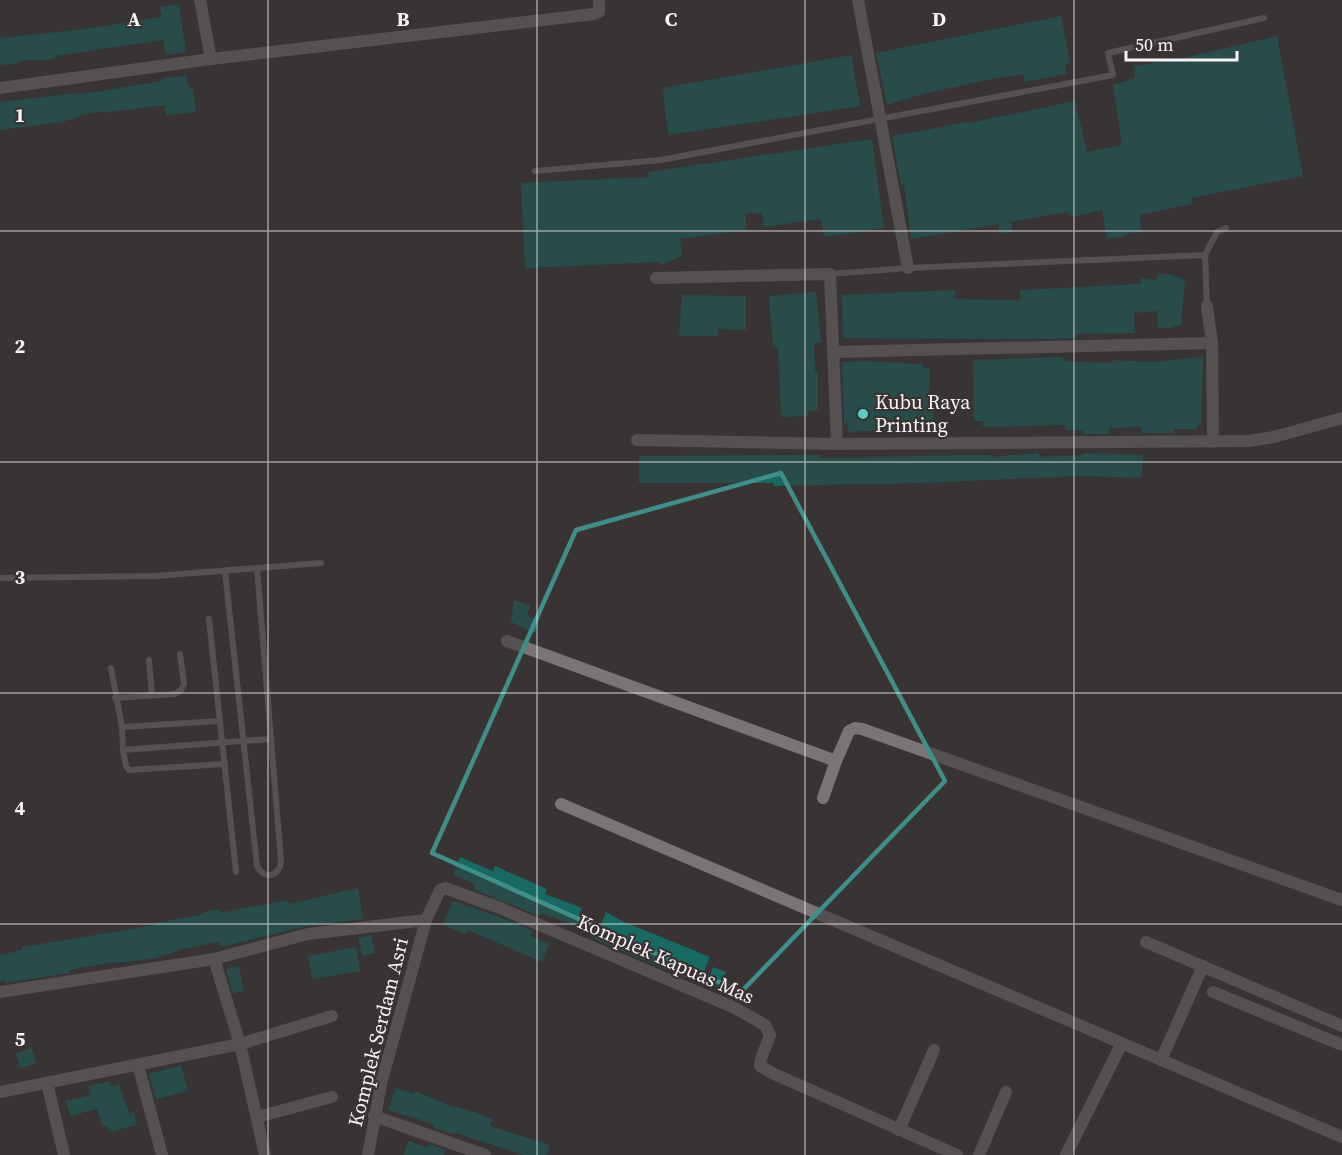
<svg xmlns="http://www.w3.org/2000/svg" width="1342" height="1155" font-family="'Source Serif 4',serif">
<rect width="100%" height="100%" fill="#393334"/>
<!-- building -->
<g fill="#166a62">
<path d="M179,4L186,52L166,55L163,40L55,56V59L20,61V63L0,65V38L85,29L162,17L160,7Z"/>
<path d="M1061,16L1070,63L1065,65L1067,74L1024,82V74L996,78L923,94L887,105L876,53Z"/>
<path d="M1277,36L1303,176L1191,198L1192,204L1139,215L1142,232L1125,234V236L1107,239L1102,210L1072,217L1067,212L1011,222L1013,232L999,234V224L911,239L904,184L901,185L892,136L969,122V123L1075,101L1087,152L1122,145L1113,85L1135,78L1134,66L1183,58Z"/>
<path d="M852,55L855,79L861,106L669,135L665,111L663,88Z"/>
<path d="M187,76L188,86L193,89L196,112L166,115L165,105L102,113V111L80,115V117L62,122L0,130V102L77,93V95L162,81V78Z"/>
<path d="M872,139L884,228L824,237L821,219L764,227L762,213L746,214V230L680,239L682,256L661,265V262L525,268L521,183L649,177L648,172Z"/>
<path d="M1160,274H1169L1185,280L1181,325L1170,328H1158L1157,311L1134,313L1135,333L1077,334V338L1031,339L843,338L842,295L955,290V299L1020,300V290L1141,284V278L1155,280Z"/>
<path d="M816,292L821,343H814L815,371H818V410L808,411V416L781,417L778,347H773L769,296Z"/>
<path d="M682,295L746,296V330L718,329V336H679Z"/>
<path d="M1063,357V361L1113,363V360L1152,362L1203,357L1201,426L1197,424V429H1174V433H1142L1141,427L1109,428V434H1083L1082,430H1065V425L983,427V421H974L973,360Z"/>
<path d="M864,361L923,364V368L930,369L929,400H933L934,427H928V431H914V429L848,432V423H844L842,362Z"/>
<path d="M1039,453V457L1083,455V453L1143,455L1142,478L1081,476L919,483L774,486V483H639V456L820,455V458L966,455H991V457Z"/>
<path d="M514,600L530,605L527,616L539,619L535,633L511,622Z"/>
<path d="M460,857L493,871L495,866L547,889L545,894L582,908L579,915L601,925L606,912L622,921L710,957L703,974L689,968L685,978L594,939L596,936L579,927L541,913L539,916L473,889L475,884L453,875Z"/>
<path d="M358,888L363,919L306,926L221,947L220,942L180,949V951L159,956V958L115,963V962L69,970L70,973L5,983V980L0,981V955L22,950V947L155,925V923L204,914V912L219,909L220,913L288,900L289,904Z"/>
<path d="M452,901L497,916L533,931L531,936L549,944L542,962L468,930L466,934L443,925Z"/>
<path d="M371,935L375,953L362,956L358,938Z"/>
<path d="M356,947L360,971L312,979L308,956Z"/>
<path d="M239,966L244,991L233,993L226,969Z"/>
<path d="M713,967L726,972L720,988L707,983Z"/>
<path d="M32,1048L36,1064L20,1068L16,1053Z"/>
<path d="M181,1065L188,1091L156,1099L149,1074Z"/>
<path d="M110,1081L111,1087L119,1084L129,1113L134,1112L137,1125L109,1132L107,1125L102,1126L97,1109L70,1116L66,1101L91,1095L88,1086Z"/>
<path d="M396,1088L414,1094L415,1091L455,1108V1106L477,1113L493,1119L490,1126L550,1145L547,1155H524L452,1132L451,1134L434,1128L435,1126L428,1122L388,1110Z"/>
<path d="M408,1141L428,1148L429,1144L446,1150L444,1155H404Z"/>
</g>
<g fill="none" stroke-linecap="round" stroke-linejoin="round">
<!-- lane -->
<g stroke="#797576" stroke-width="6">
<path d="M535,171L661,160L1113,75L1108,53L1264,18"/>
<path d="M1205,255L1207,306"/>
<path d="M830,274L908,268L1205,255L1217,232L1226,228"/>
<path d="M225,571L257,866C265,881 280,876 281,861L257,568"/>
<path d="M0,578L156,576L321,563"/>
<path d="M209,619L236,872"/>
<path d="M149,660L152,695"/>
<path d="M111,668L122,727L123,750L271,739"/>
<path d="M115,698L175,694L181,690L184,684L180,654"/>
<path d="M122,727L220,721"/>
<path d="M123,750L126,766L129,770L225,764"/>
</g>
<!-- street -->
<g stroke="#797576" stroke-width="12">
<path d="M200,0L211,59"/>
<path d="M858,0L908,268"/>
<path d="M0,88L211,59L594,14L599,12V0"/>
<path d="M656,278L830,274L837,444"/>
<path d="M1207,306L1212,343L1213,442"/>
<path d="M834,352L1212,343"/>
<path d="M637,440L837,444L1248,441L1274,437L1342,418"/>
<path d="M507,641L836,761L849,731L855,728L862,729L1342,900"/>
<path d="M823,798L836,761"/>
<path d="M561,804L1342,1137"/>
<path d="M1146,942L1342,1026"/>
<path d="M214,959L240,1044L265,1155"/>
<path d="M0,992L214,959L308,934L426,920"/>
<path d="M1213,992L1342,1045"/>
<path d="M1161,1060L1203,966"/>
<path d="M138,1065L162,1155"/>
<path d="M47,1083L64,1155"/>
<path d="M0,1092L240,1044L332,1016"/>
<path d="M374,1116L485,1155"/>
<path d="M257,1117L332,1097"/>
<path d="M899,1130L934,1050"/>
<path d="M368,1155L381,1084L426,920L440,890L445,888L500,908L735,1008L765,1025L770,1035L761,1059L760,1066L772,1073L957,1155"/>
<path d="M979,1155L1006,1092"/>
<path d="M1066,1155L1122,1043"/>
</g>
</g>
<!-- marked area -->
<path d="M0 0H1342V1155H0ZM781,473L945,781L741,992L432,853L576,530Z" fill="#393334" fill-opacity=".55" fill-rule="evenodd"/>
<path fill="none" stroke="#3e8f89" stroke-width="4.5" stroke-linejoin="round" d="M781,473L945,781L741,992L432,853L576,530Z"/>
<!-- grid -->
<path fill="none" stroke="#f8f3f4" stroke-width="1.5" stroke-opacity="0.55" d="M268,0V1155M537,0V1155M805,0V1155M1074,0V1155M0,231H1342M0,462H1342M0,693H1342M0,924H1342"/>
<!-- markers -->
<circle fill="#57cec1" stroke="#393334" stroke-width="2" cx="863" cy="414" r="6"/>
<g text-anchor="middle" dominant-baseline="central" stroke-width="4.5" stroke-linejoin="round" paint-order="stroke">
<!-- poi labels -->
<g font-size="20" fill="#f8f3f4" stroke="#393334" text-anchor="start">
<text x="875" y="402">Kubu Raya<tspan x="875" dy="23">Printing</tspan></text>
</g>
<!-- street labels -->
<g font-size="20" fill="#f8f3f4" stroke="#393334">
<text transform="translate(666 959) rotate(24)">Komplek Kapuas Mas</text>
<text transform="translate(378 1032) rotate(-76)">Komplek Serdam Asri</text>
</g>
</g>
<g font-size="20" text-anchor="middle" font-weight="bold" fill="#f8f3f4" stroke="#393334" stroke-width="4.5" stroke-linejoin="round" paint-order="stroke">
<text x="134" y="26">A</text>
<text x="403" y="26">B</text>
<text x="671" y="26">C</text>
<text x="939" y="26">D</text>
<text x="20" y="122">1</text>
<text x="20" y="353">2</text>
<text x="20" y="584">3</text>
<text x="20" y="815">4</text>
<text x="20" y="1046">5</text>
</g>
<!-- scale -->
<path d="M1126 51v9h111v-9" fill="none" stroke="#f8f3f4" stroke-width="3"/>
<text x="1135" y="51" font-size="18" fill="#f8f3f4" stroke="#393334" stroke-width="4.5" paint-order="stroke">50 m</text>
</svg>
